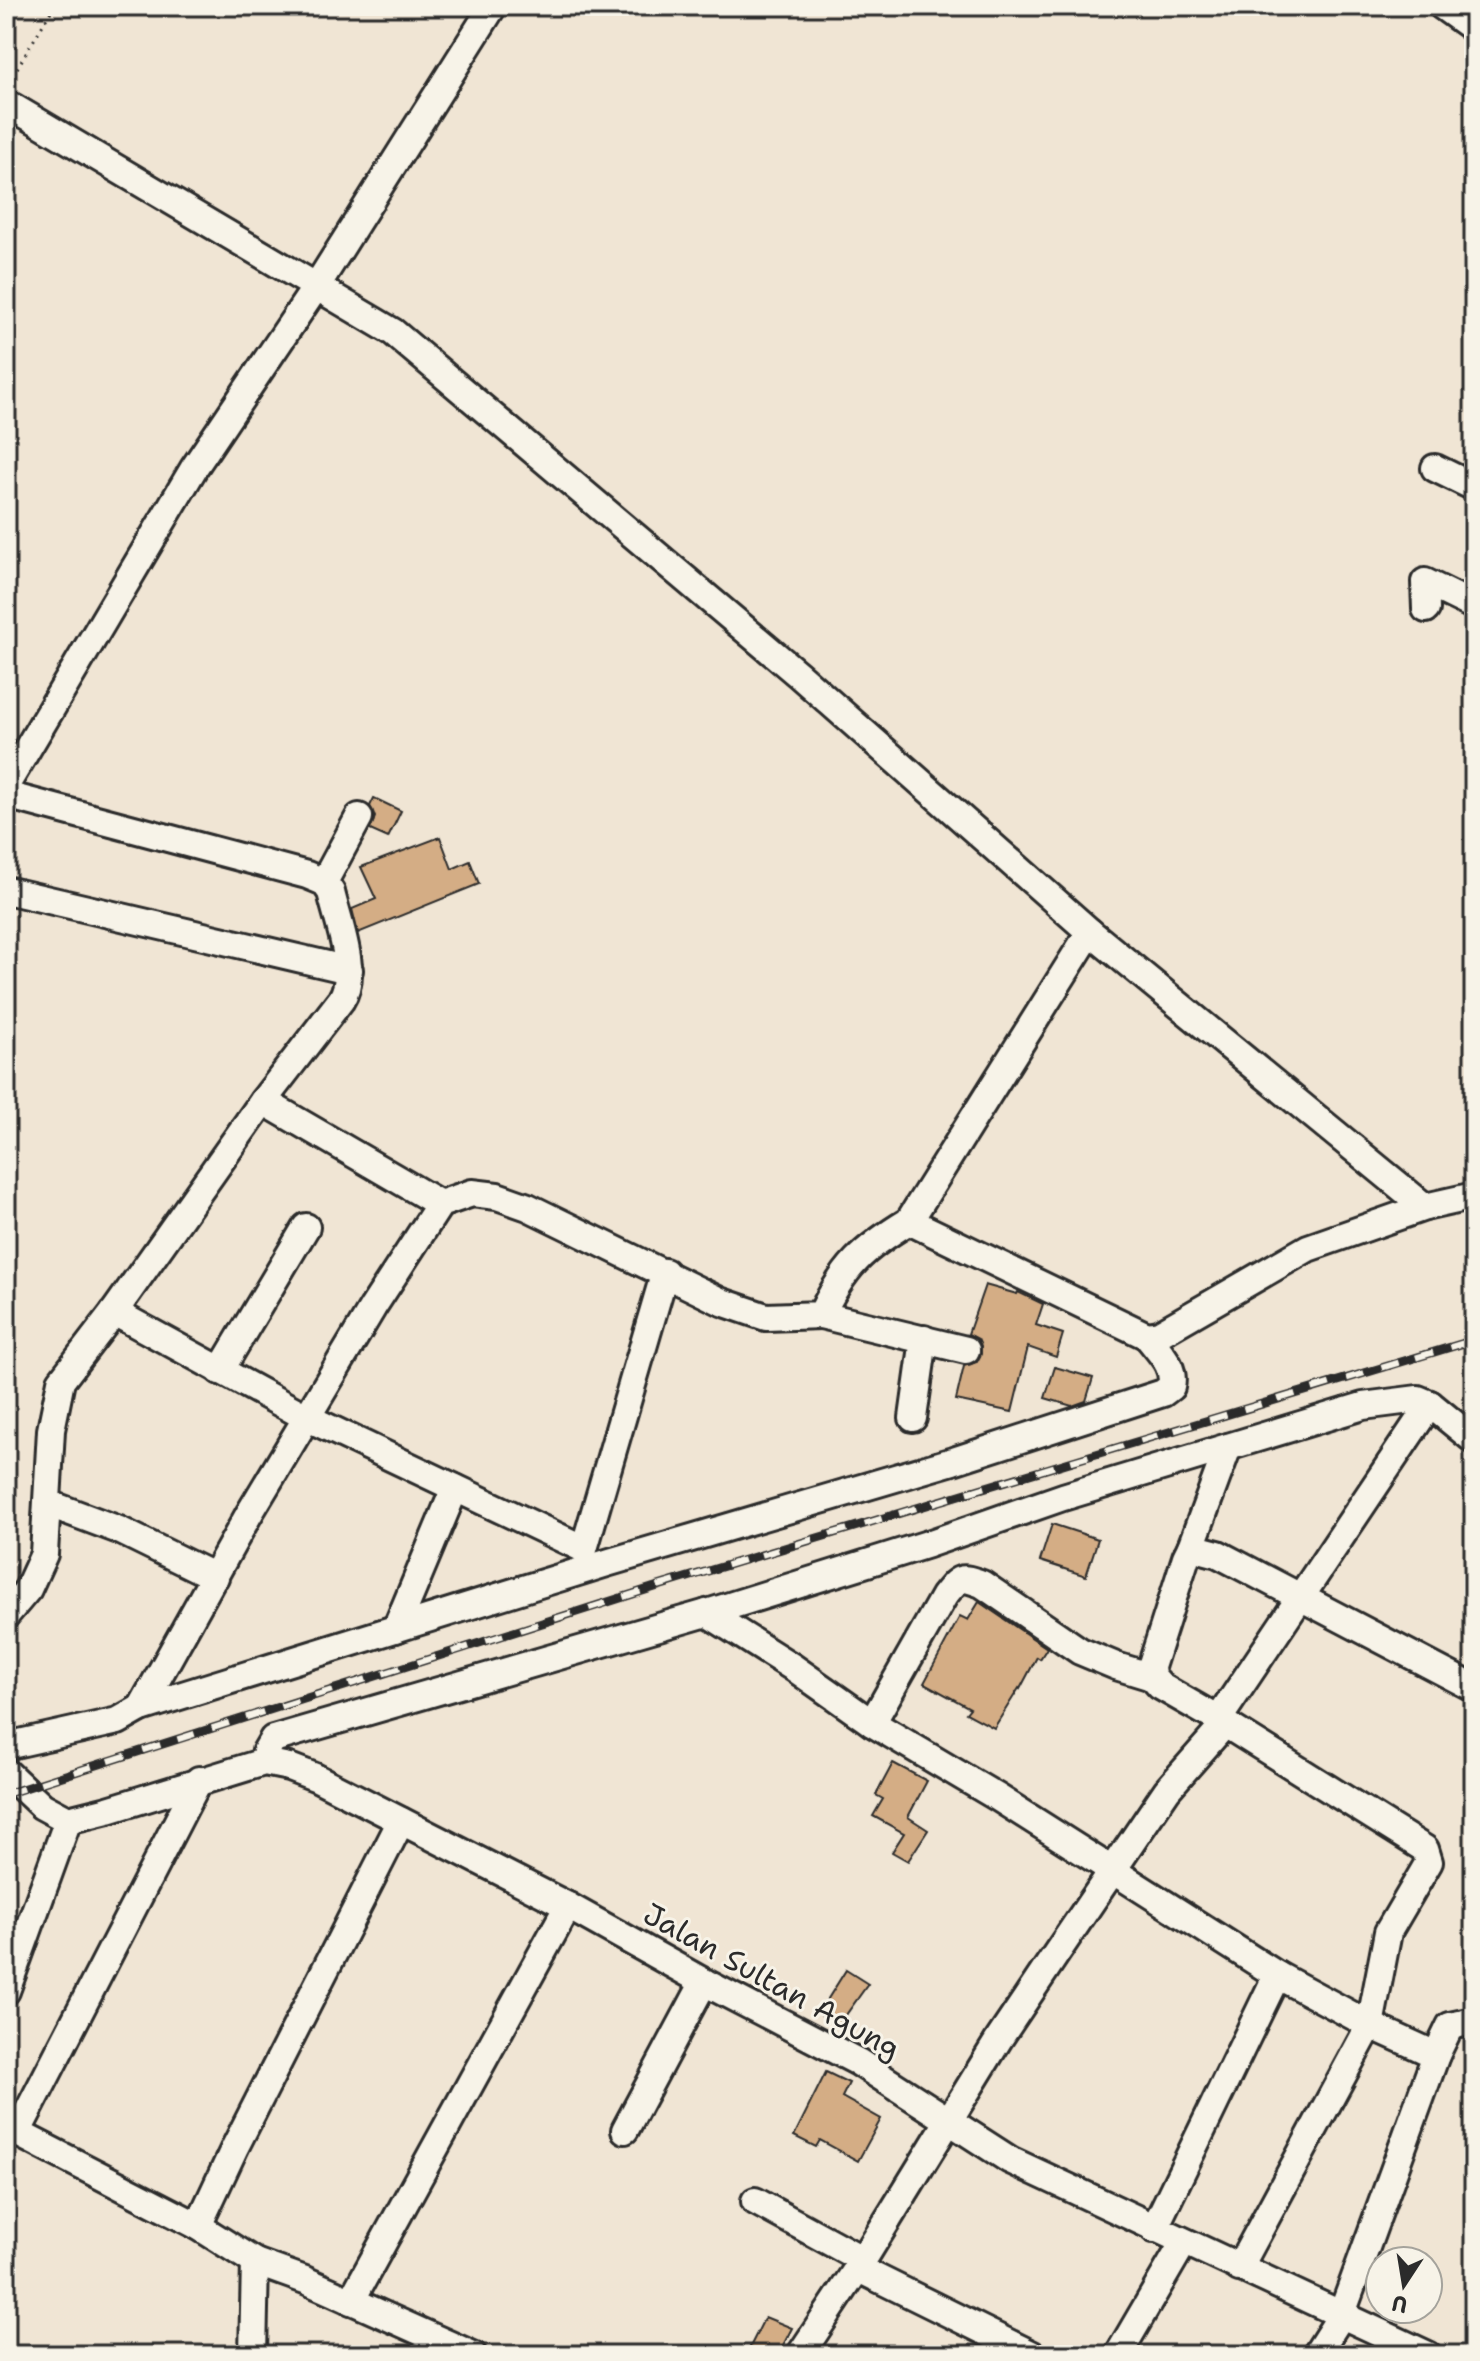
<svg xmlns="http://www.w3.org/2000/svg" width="1480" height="2361" font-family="'Shantell Sans',sans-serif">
<rect width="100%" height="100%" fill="#f0e5d4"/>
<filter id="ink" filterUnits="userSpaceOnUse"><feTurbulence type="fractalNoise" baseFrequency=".0125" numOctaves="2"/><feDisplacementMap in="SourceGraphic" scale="16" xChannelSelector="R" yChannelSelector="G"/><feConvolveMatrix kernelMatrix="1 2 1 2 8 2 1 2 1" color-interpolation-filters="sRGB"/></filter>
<g filter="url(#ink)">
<!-- building -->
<g fill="#d4ad85" stroke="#2b2b2b" stroke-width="2">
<path d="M374,798L401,811L388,838L370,830L375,817L370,806Z"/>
<path d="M440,837L452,869L470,861L479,884L358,933L352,909L376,899L361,867Z"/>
<path d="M985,1285L1017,1294L1018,1292L1043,1304L1036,1325L1063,1334L1056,1357L1028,1347L1012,1412L956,1400L964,1366L977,1362L981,1354V1346L978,1339L968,1334Z"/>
<path d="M1055,1367L1093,1378L1086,1401L1072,1406L1045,1398Z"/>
<path d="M1052,1524L1098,1539L1086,1576L1040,1561Z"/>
<path d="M979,1602L1047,1648L1040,1659L1037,1657L1020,1689L1019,1688L994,1728L966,1713L970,1708L924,1683L960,1616L968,1620Z"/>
<path d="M893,1763L927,1781L908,1817L928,1830L908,1861L892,1852L904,1833L873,1816L883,1799L876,1795Z"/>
<path d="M846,1970L868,1984L838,2026L819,2013Z"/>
<path d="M826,2072L849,2083L842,2097L881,2119L858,2161L820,2140L816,2147L794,2136Z"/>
<path d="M765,2317L792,2328L778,2355H746Z"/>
</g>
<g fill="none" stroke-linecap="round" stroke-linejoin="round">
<!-- minor casing -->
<g stroke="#2b2b2b" stroke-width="32">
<g id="minor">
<path d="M1442,6L1474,29"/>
<path d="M6,103L393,332L799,675L1090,932L1425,1207L1474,1196"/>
<path d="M1435,468L1474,487"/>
<path d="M1426,609L1425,582L1474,606"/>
<path d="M6,785L194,468L316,287L493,6"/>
<path d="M6,795L307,875L324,882L331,892C338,923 359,973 341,1000L263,1101L114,1312L61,1381L51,1430L44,1554L28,1589L6,1615"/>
<path d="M324,882L359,817"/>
<path d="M6,890L349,970"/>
<path d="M263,1101L440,1204"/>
<path d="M909,1221L1147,1336L1159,1334L1308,1248L1425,1207"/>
<path d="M114,1312L308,1418L584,1549L665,1272"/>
<path d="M821,1315L966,1350"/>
<path d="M220,1371L306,1227"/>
<path d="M913,1418L924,1339"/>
<path d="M47,1503L119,1530L215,1577"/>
<path d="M1191,1547L1228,1447"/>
<path d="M707,1613L794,1668L872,1723L997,1797L1277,1975L1370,2025L1436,2055"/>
<path d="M396,1629L455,1488"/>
<path d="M141,1708L249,1514L373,1307L440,1204L472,1193L497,1196L528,1207L722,1302L766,1317L821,1315C844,1266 863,1249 909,1221L1090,932"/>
<path d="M1218,1720L1430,1404L1474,1440"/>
<path d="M872,1723L944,1596C959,1577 960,1576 982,1584L1080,1651L1116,1666L1152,1677"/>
<path d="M6,1746L118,1721L141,1708L610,1562L953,1461L1163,1393L1171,1387C1176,1366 1159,1352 1147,1336"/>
<path d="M264,1762L266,1751L273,1739L707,1613L928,1544L1063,1497L1363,1406L1418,1399L1430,1404"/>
<path d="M6,1772L42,1806L68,1820L6,1991"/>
<path d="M68,1820L108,1810L264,1762L289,1767L315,1777L568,1906L704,1982L858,2062L1010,2160L1428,2355"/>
<path d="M6,2127L198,2226L255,2262L305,2280L473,2355"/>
<path d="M625,2130L704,1982"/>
<path d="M17,2133L199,1780"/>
<path d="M755,2201L863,2260"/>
<path d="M198,2226L235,2147L401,1821"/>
<path d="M1154,2229L1277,1975"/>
<path d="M857,2268L1033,2355"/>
<path d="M1239,2268L1370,2025L1388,1932L1429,1862L1425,1849L1214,1717L1160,1686L1152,1677L1151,1667L1186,1557L1191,1547L1218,1554L1474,1688"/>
<path d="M351,2301L568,1906"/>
<path d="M253,2355L255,2262"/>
<path d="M800,2355L863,2260L999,2039L1056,1954L1167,1790L1225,1724"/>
<path d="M1118,2355L1184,2242"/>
<path d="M1316,2355L1341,2316L1436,2055L1450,2026L1474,2021"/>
</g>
</g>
<!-- path -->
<path stroke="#2b2b2b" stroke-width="3" stroke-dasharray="2 6" stroke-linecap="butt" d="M9,82L54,6"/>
<!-- minor -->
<use href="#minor" stroke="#f7f3e8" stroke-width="26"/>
<!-- rail casing -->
<g stroke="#2b2b2b" stroke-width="9">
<path id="rail" d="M6,1794L655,1587L1474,1340"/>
</g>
<!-- rail -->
<use href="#rail" stroke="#f7f3e8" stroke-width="6" stroke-dasharray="18" stroke-linecap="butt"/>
</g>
</g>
<g text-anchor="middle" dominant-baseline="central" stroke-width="6" stroke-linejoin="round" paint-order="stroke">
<!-- street labels -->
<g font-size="30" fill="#2b2b2b" stroke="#f7f3e8">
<text transform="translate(772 1981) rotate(29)">Jalan Sultan Agung</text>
</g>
</g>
<!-- margin -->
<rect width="1480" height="2361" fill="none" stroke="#f7f3e8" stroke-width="32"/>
<rect x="16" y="16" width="1448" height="2329" fill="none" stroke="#2b2b2b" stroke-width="3" filter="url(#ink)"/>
<!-- north arrow -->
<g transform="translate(1404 2285) rotate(192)"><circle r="38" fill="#f7f3e8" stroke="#a5a39c" stroke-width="2"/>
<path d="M0-6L14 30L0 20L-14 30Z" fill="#2b2b2b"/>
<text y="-12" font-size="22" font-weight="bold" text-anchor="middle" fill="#2b2b2b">U</text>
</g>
</svg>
